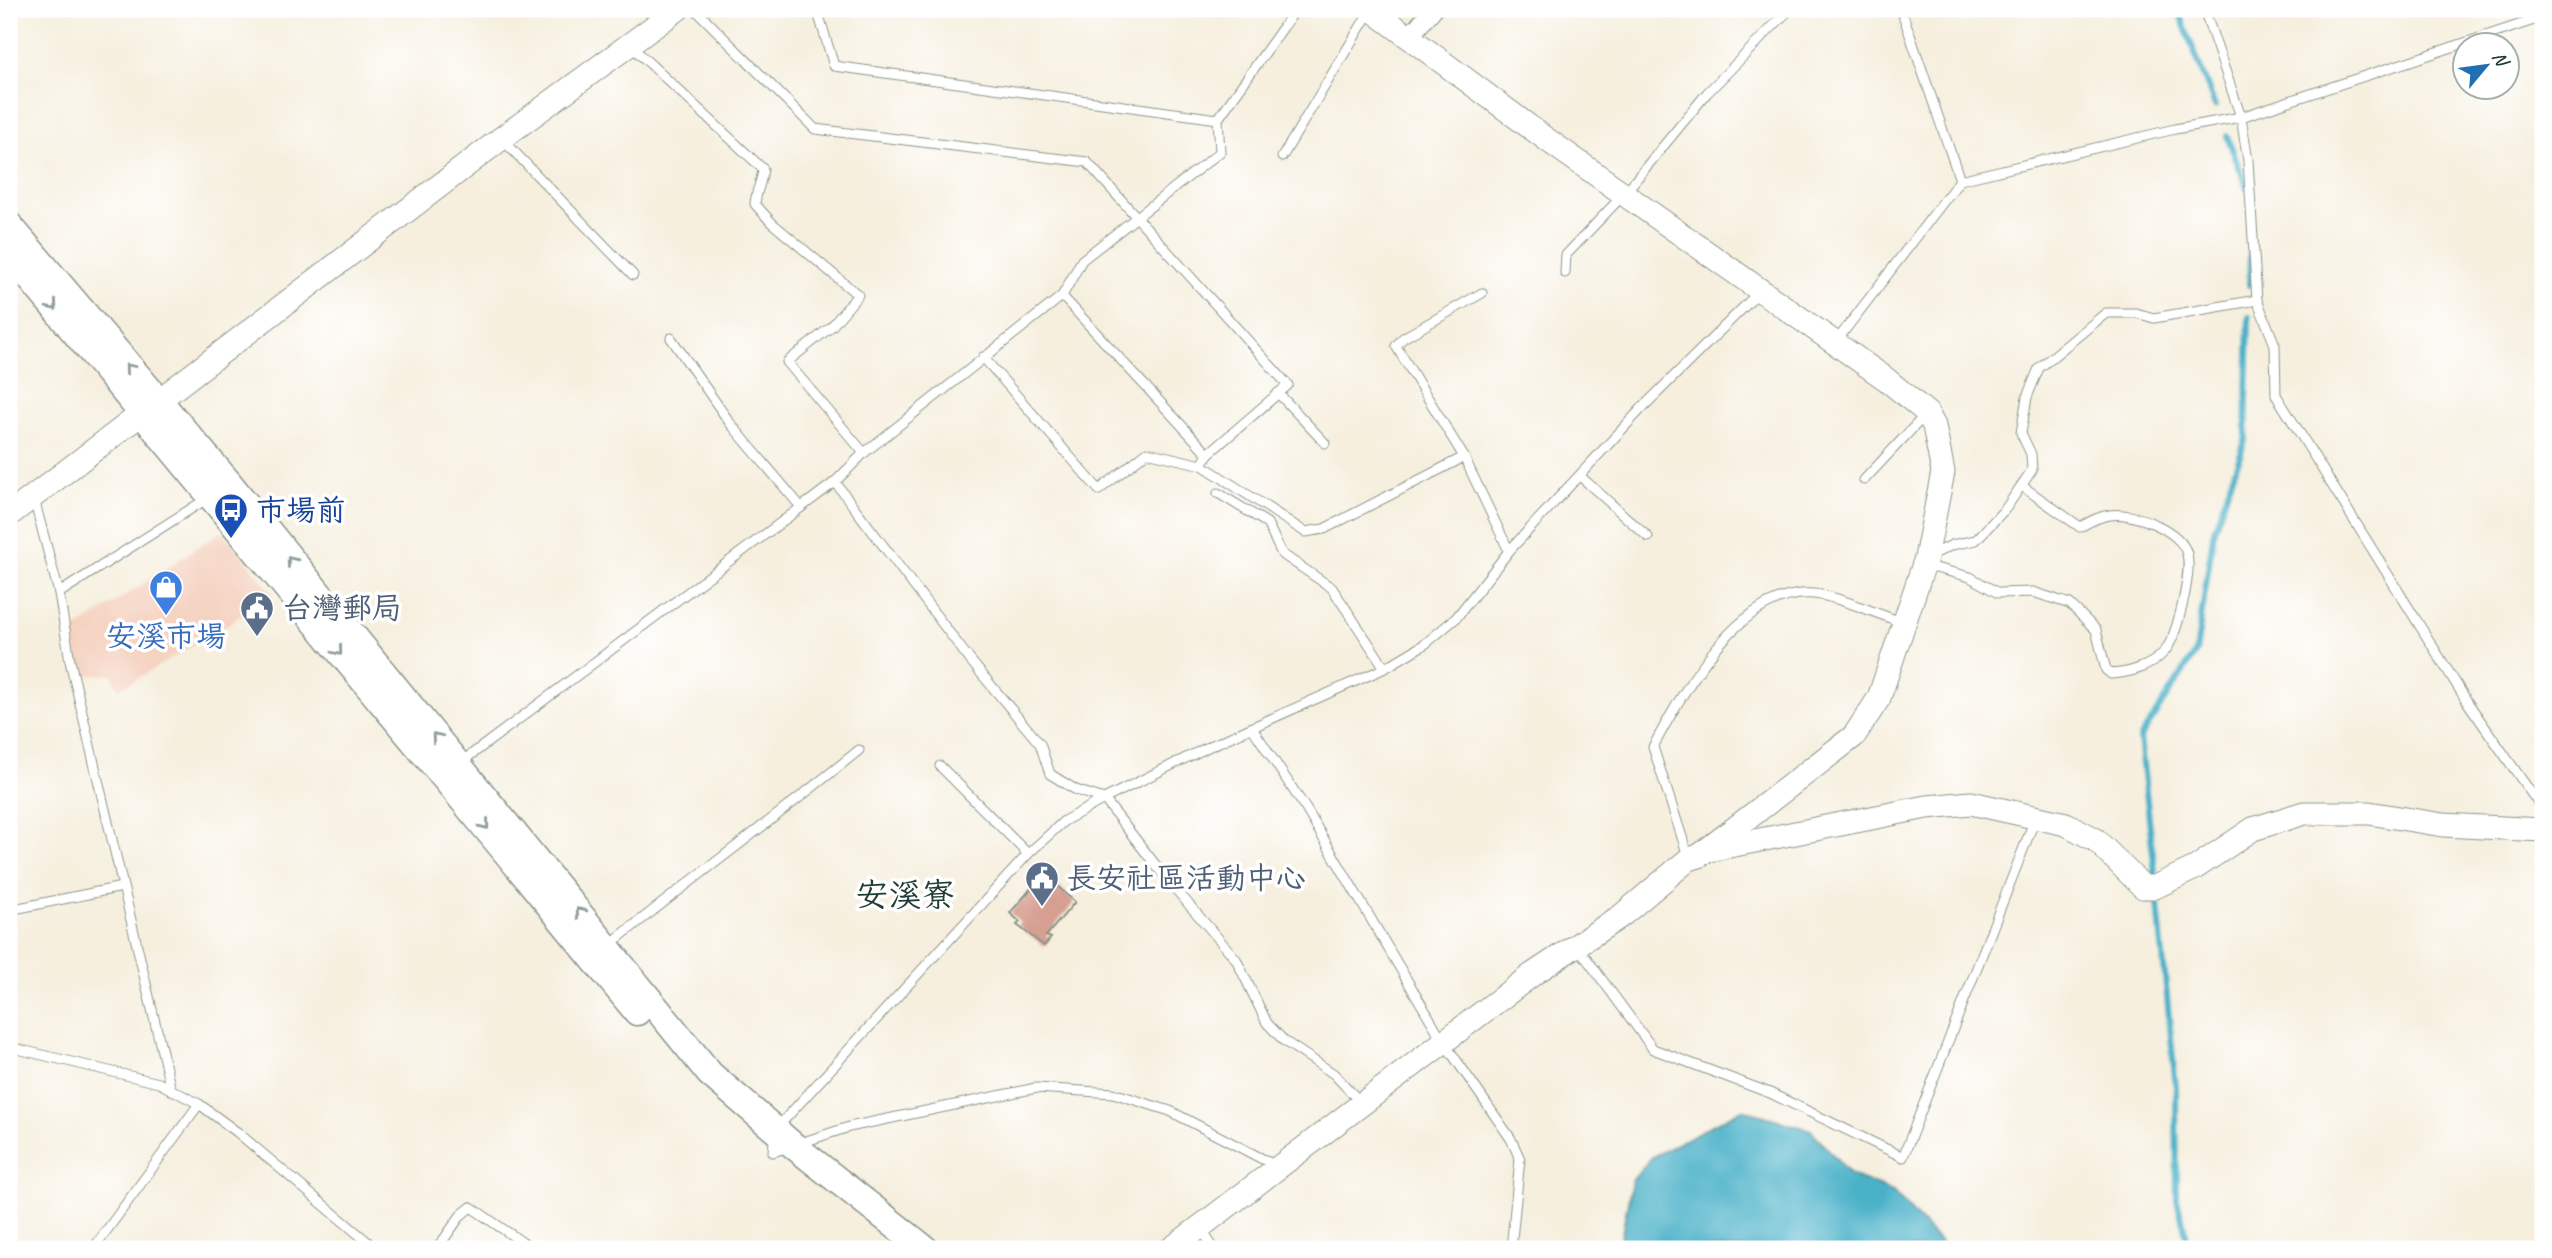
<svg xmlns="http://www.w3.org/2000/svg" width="2552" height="1258" font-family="Caveat,'LXGW WenKai TC',sans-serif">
<rect width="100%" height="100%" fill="#fff"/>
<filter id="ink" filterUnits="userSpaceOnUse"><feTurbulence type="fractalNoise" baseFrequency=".0143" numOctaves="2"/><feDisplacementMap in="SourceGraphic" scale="14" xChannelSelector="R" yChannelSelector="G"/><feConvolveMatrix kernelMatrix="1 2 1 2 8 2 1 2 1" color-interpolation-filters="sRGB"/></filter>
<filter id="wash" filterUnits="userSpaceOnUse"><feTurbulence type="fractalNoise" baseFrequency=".00686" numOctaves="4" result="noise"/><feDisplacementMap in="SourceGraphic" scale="28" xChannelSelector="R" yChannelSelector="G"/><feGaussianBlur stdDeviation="1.57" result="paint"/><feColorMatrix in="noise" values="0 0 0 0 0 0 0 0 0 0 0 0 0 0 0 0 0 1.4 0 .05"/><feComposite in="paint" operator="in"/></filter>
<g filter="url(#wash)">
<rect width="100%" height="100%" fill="#f6efde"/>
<!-- built -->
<path fill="#f5d3c1" d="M222,531L272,592L264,602L119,690L112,675H81L71,632Z"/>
<!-- water -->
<path fill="#49b1c8" stroke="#34777e" stroke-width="2" d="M1742,1109L1811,1130L1851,1175L1893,1192L1946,1249H1619L1632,1181L1652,1157Z"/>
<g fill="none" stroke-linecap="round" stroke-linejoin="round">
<!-- stream -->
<g stroke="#49b1c8" stroke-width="6">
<path d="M2178,9L2215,106"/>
<path d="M2227,136L2247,188"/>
<path d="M2249,285L2250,251"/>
<path d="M2156,881L2140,738L2196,652L2214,530L2246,438L2249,317"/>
<path d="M2158,905L2176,1088L2177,1200L2190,1249"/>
</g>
</g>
<g id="blocks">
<!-- building -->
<path fill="#d79e92" d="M1044,874L1075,902L1046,936L1051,938L1044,946L1017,925L1020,922L1010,913Z"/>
</g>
</g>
<g filter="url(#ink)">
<use href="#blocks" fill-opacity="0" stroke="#8a9689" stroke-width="2"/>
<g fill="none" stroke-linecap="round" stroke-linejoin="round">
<!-- service casing -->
<g stroke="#8a9689" stroke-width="11">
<g id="service">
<path d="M695,9L815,129L1087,162L1288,385L1208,454L1062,296"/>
<path d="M817,9L834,66L1218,119"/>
<path d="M2204,9L2241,117L2248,161L2257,300L2275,345L2276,395L2468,703L2543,810"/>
<path d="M631,46L763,169C762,182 756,190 755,204L772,223L858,295L832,326L787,362L864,453"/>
<path d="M503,140L633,275"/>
<path d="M1282,157L1370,11"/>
<path d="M1960,180L2175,129L2241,117L2543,17"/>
<path d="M1565,273L1566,255L1624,194L1707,93L1790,9"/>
<path d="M1482,293L1403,338L1396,346L1464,457L1509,551"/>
<path d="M671,338L730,423L801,507"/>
<path d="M1835,343L1960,180L1901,9"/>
<path d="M983,357L1099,490L1147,452L1202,465"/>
<path d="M1278,393L1325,443"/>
<path d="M1208,454L1202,465L1305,532L1324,529L1464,457"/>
<path d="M1580,476L1648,537"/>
<path d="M1864,480L1926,414"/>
<path d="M835,482L970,660L1040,744L1050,774L1076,790L1104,799L1165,877L1236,959L1267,1023L1284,1041L1334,1074L1362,1104"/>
<path d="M1218,493L1267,523L1282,554L1332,588L1385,668"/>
<path d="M34,499L59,593L70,661L171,1090"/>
<path d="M1930,556L1952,545L1976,540L2006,508L2032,470L2031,454L2021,433L2027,397L2039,368L2106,313H2136L2154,318L2257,300"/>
<path d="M1924,565L1970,577L1998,593L2033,592L2070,604L2096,630L2106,670L2111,674C2129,673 2151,667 2164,652C2177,639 2192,573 2187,554C2181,530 2132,511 2110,515C2099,516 2089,522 2080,527L2022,486"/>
<path d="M59,593L208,498"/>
<path d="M1253,729L1306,809L1443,1041L1511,1139L1520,1159L1511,1249"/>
<path d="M460,763L835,482L864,453L1062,296L1082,260L1220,152L1218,119L1296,9"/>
<path d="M940,766L1028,854"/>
<path d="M1689,859L1653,747C1684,690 1743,581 1821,595C1848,600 1876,614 1902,622"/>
<path d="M9,910L122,887"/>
<path d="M609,945C692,879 777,817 859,750"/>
<path d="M1578,947L1653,1049L1770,1093L1903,1157L2035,819"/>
<path d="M9,1047L159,1083L199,1104L237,1132L376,1249"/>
<path d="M1276,1166L1170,1111L1113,1093L1036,1088L849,1127L773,1152L775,1130L1028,854L1064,821L1104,799L1208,747L1385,668L1425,644L1456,618L1509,551L1642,408L1760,291"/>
<path d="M1200,1227L1214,1249"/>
<path d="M93,1249L199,1104"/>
<path d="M437,1249L461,1215L471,1207L532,1249"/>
</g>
</g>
<!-- minor casing -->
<g stroke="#8a9689" stroke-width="20">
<path id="minor" d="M1409,37L1433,9"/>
</g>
<!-- tertiary casing -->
<g stroke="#8a9689" stroke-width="25">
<g id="tertiary">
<path d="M9,515L502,138L678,9"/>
<path d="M1709,850L1927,807L1971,803L2066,824L2096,840L2143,887H2155L2195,868L2253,829L2304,813H2369L2443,825L2543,830"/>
<path d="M1171,1249L1533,974L1621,916L1689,859L1699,856L1854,736L1879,698L1926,558L1943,472L1934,426L1927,413L1886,379L1546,139L1371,9"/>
</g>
</g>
<!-- secondary casing -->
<g stroke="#8a9689" stroke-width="29">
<g id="secondary">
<path d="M9,225L229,483L710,1074L794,1146L925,1249"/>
<path d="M9,253C220,505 429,758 637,1012"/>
</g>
</g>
<!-- service -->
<use href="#service" stroke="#fff" stroke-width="9"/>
<!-- minor -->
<use href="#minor" stroke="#fff" stroke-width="18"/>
<!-- tertiary -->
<use href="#tertiary" stroke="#fff" stroke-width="23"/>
<!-- secondary -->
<use href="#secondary" stroke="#fff" stroke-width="26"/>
</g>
<!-- one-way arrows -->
<defs><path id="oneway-chevron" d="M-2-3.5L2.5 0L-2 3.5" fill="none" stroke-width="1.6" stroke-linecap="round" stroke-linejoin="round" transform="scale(1.75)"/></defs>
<g stroke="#8f9e9a">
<use href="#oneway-chevron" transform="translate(53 306) rotate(50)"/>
<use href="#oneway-chevron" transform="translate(129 368) rotate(-130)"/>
<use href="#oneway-chevron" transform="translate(291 561) rotate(-129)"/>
<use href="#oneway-chevron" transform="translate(338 651) rotate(50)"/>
<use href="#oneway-chevron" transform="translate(436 737) rotate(-130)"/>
<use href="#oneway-chevron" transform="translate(485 825) rotate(51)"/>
<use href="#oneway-chevron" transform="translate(580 912) rotate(-129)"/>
</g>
</g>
<!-- icons -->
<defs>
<g id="bus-pin" transform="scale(1.75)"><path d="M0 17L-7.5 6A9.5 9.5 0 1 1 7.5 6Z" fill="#1a4fb4" stroke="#fff"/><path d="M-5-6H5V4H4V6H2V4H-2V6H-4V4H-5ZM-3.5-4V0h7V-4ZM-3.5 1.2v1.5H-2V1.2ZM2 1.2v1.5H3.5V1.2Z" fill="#fff"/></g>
<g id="shop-pin" transform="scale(1.75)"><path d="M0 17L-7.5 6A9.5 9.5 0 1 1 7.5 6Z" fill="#3f7fe0" stroke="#fff"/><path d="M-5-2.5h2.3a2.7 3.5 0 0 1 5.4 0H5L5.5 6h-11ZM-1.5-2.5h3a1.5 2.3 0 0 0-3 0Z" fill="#fff"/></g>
<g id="civic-pin" transform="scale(1.75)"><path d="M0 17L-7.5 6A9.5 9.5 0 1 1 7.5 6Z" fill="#5c6f8a" stroke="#fff"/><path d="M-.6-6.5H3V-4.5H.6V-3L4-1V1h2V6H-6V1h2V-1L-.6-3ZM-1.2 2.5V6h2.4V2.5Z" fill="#fff"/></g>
</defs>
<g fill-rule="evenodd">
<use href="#bus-pin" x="231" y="510"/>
<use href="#shop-pin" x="166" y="587"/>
<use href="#civic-pin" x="257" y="608"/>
<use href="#civic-pin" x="1042" y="878"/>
</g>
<g text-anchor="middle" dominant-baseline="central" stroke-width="7" stroke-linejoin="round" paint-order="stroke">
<!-- transit labels -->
<g font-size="30" fill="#164399" stroke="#fff" text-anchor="start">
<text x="256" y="510">市場前</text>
</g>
<!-- service labels -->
<g font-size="30" fill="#4e5e75" stroke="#fff" text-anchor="start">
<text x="282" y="608">台灣郵局</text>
<text x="1066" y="878">長安社區活動中心</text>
</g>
<!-- shop labels -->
<g font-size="30" fill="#366cbe" stroke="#fff">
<text x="166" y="636">安溪市場</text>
</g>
<!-- quarter labels -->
<g font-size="33" fill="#1f3d34" stroke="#fff">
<text x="905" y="895">安溪寮</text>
</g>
</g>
<!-- margin -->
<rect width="2552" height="1258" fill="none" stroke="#fff" stroke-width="35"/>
<!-- north arrow -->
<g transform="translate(2486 66) rotate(61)"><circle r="33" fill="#ffffff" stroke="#a5b1ae" stroke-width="2"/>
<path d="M0-5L12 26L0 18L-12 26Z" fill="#1f6fb2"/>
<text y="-10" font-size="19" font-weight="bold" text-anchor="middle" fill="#1f3d34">N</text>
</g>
</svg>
